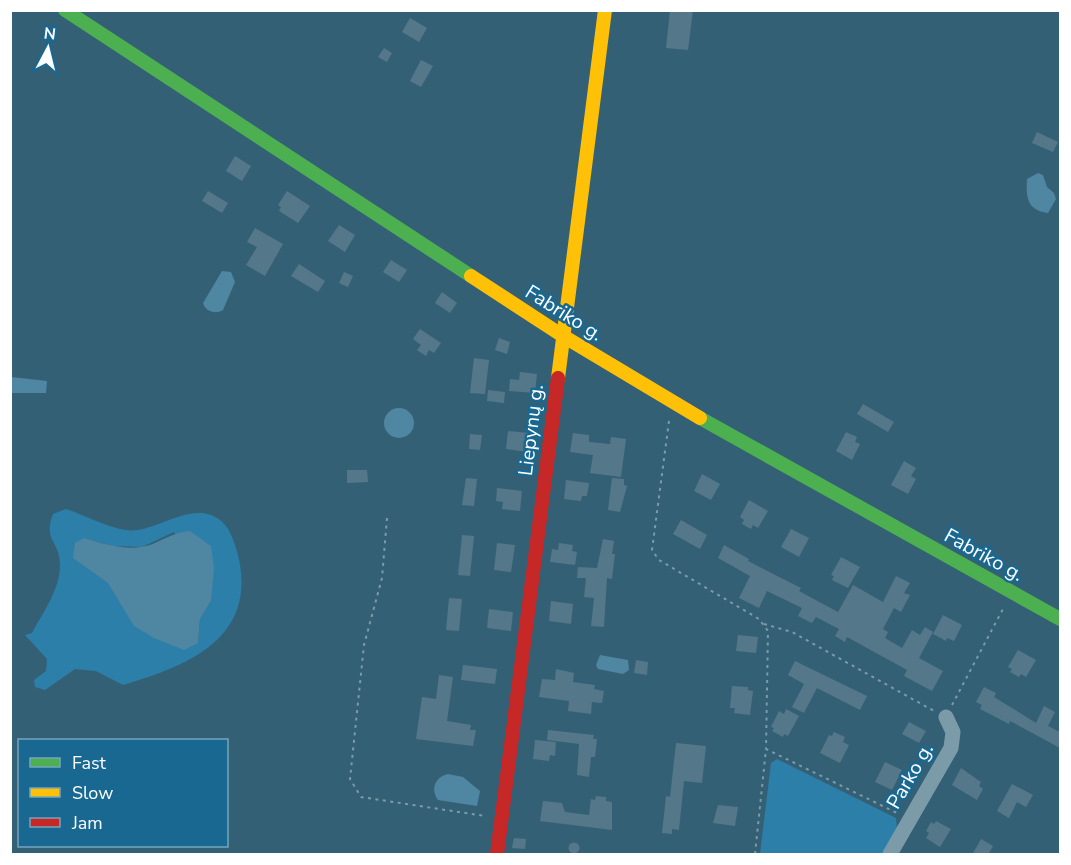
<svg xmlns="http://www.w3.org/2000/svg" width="1071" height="865" font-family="'Nunito Sans',sans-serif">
<rect width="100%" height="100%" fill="#346076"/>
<!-- green -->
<g fill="#2c7fa9" fill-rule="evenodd">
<path d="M66,509C84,515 109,528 126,530C151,534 185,505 211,515C229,522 233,538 238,555C258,638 188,666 123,685L96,671L75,669L45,690L35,687L34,680L46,671L47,659L25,635L32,633C44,611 61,588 60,563C59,541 43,540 53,514ZM174,532L211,601L200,619L198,643L118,597L84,538L113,546L142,547Z"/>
<path d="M777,759L896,818L897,830L884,854H760L771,763Z"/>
</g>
<!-- water -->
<g fill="#4f86a2">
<path d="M1038,173L1043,175L1047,187L1054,193L1056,199L1048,213C1027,210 1026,198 1027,179Z"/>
<path d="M222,271L231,272L235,282L223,310C215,315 205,311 203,303Z"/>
<path d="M11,377L47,381L46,393H11Z"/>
<circle cx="399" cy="423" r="15"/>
<path d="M190,531L211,546L214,568L211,601L200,619L198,643L184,650L154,638L134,626L108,583L73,558L75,543L84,538C102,543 122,550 141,547C158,545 168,533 190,531Z"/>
<path d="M600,655L628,660L629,670L623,674L598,669L596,665Z"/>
<path d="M448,774L463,777L480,791L477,806L438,800C430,789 435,777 448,774Z"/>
</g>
<!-- building -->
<g fill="#547789">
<path d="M670,10H693L688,50L666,48Z"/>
<path d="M410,18L427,28L419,42L402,32Z"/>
<path d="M384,48L392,53L387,62L378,57Z"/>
<path d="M421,60L433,66L421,87L410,81Z"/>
<path d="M1037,132L1058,142L1053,152L1032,143Z"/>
<path d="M235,156L251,166L242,181L226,171Z"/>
<path d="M208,191L228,203L222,213L202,201Z"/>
<path d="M287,191L310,206L298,223L279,211L281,207L278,205Z"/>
<path d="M339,225L355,235L345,252L328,241Z"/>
<path d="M255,228L283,244L265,276L246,265L257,247L247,242Z"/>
<path d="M391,260L407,270L399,282L383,272Z"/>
<path d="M299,264L325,281L318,292L291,276Z"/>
<path d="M344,272L353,276L348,287L339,283Z"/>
<path d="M442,292L457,303L450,313L435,303Z"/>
<path d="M420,329L441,343L434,353L429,350L426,356L417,350L421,345L413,339Z"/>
<path d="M499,338L510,342L507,354L495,350Z"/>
<path d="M474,358L489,360L485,394L470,393Z"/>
<path d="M520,372L537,374L535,393L509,391L510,379L519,380Z"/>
<path d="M488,390L505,392L504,403L487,401Z"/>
<path d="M863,404L894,422L888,432L857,414Z"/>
<path d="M508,431L529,433L527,452L506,449Z"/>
<path d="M846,432L857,437L855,442L860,444L852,460L836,451Z"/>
<path d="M573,433L589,435V442L610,444L611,437L626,439L621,477L590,473L593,455L570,452Z"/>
<path d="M470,434L482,435L480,450L469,449Z"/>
<path d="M904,461L916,468L911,476L916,479L908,494L891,485Z"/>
<path d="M347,470H367L368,482L347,483Z"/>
<path d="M702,474L720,484L711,500L694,491Z"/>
<path d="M466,478L477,479L474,506L462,505Z"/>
<path d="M612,478L624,479V485L627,486L620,512L608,510Z"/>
<path d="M566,480L589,483L587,496H582L581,501L564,499Z"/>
<path d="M497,488L522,491L520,511L502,509L503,502L496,501Z"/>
<path d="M749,500L768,511L758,528L753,525L751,529L742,524L744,520L740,517Z"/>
<path d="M681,520L707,535L700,549L673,534Z"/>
<path d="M791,529L809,538L799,557L781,547Z"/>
<path d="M462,535L474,536L470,576L458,575Z"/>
<path d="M603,539L614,541L612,554H615L612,579L607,578L604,627L591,626L594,598L584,597L586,578H577L578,567L597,568Z"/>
<path d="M497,543L515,545L511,572L494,570Z"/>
<path d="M559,543L573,545L572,551L577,552L575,565L550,562L552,549L558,550Z"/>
<path d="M724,545L749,559L748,561L801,588L799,591L838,612L853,585L883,602L896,576L910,583L904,593L910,595L901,612L894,608L883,629L888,632L885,638L902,648L912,630L920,635L925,627L933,632L919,658L943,671L932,691L904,676L907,670L847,637L845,642L835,636L839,629L816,617L812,623L798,616L802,608L767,591L759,608L739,598L750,576L718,558Z"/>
<path d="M841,557L860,567L848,588L832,580L834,576L831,575Z"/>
<path d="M449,598L462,599L459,631L446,630Z"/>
<path d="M551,601L573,604L571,624L549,621Z"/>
<path d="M489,609L513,612L511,631L487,628Z"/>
<path d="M943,615L962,625L954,641L947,638L946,641L933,634Z"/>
<path d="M738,635L758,637L756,653L736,651Z"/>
<path d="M1018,650L1036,660L1026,677L1021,674L1019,677L1010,672L1012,669L1008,667Z"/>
<path d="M636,660L648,662L647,675L634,673Z"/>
<path d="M795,661L867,696L860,710L817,688L804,713L792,707L804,684L788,675Z"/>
<path d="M463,665L497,669L495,684L461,680Z"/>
<path d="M556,669L574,673L573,682L595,685L594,689L604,691L602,703L592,702L591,714L568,711L569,701L539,697L542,679L555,680Z"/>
<path d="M439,675L453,677L447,721L471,725L470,730H476L473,746L416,739L422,697L436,699Z"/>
<path d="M732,686L748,687V690L753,691L750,715L734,713L735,708H730Z"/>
<path d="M984,687L996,693L994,697L1036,723L1044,706L1055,712L1048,726L1060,732V748L1010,721L1009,724L980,709L982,705L976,702Z"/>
<path d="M786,709L799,716L788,736L784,734L783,737L772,731L774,728L771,727L779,711L784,714Z"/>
<path d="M909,722L926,731L919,743L902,734Z"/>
<path d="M548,730L594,735L593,739H597L595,757H591L589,777L577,775L579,744L547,740Z"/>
<path d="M834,732L845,737L843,742L849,745L840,763L820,753L829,735L832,736Z"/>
<path d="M535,740L556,742L555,756L550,755L549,761L533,759Z"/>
<path d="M676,743L706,746L702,783L684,781L679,830L672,829V834L662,833L666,796L670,797Z"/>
<path d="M885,762L902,770L892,790L875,782Z"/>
<path d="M961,768L981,782L979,786L983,789L977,800L952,785Z"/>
<path d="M1012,784L1033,795L1026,807L1017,802L1009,818L997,811Z"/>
<path d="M596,796L606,797V801L612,802V830L540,821L543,801L562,803L565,812L589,815L591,799L595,800Z"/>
<path d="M718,805L738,807L735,826L713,823Z"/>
<path d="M936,821L951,829L940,847L926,838L929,833L926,831L931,822L934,824Z"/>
<path d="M514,838L526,839L525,849L512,848Z"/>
<path d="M981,839L993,846L988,855H972Z"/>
<circle cx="574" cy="848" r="5.5"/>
</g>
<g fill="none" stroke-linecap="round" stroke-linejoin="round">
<!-- path -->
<g stroke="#7c9ba9" stroke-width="2" stroke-dasharray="3 4.5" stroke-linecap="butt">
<path d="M669,421L652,550L659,560L759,619L768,631L766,749"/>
<path d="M387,518L382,578L364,645L350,779L361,797L485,816"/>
<path d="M764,624L792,632L934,711"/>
<path d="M952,705L1004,607"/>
<path d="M755,854L766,749L899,814"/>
</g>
<!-- street -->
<path stroke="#7c9ba9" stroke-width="15" d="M890,854L951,748L953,732L946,717"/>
<!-- fast -->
<g stroke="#4caf50" stroke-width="14">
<path d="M65,10L471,276"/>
<path d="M700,418L1060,619"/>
</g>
<!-- slow -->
<g stroke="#ffc107" stroke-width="14">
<path d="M471,276L563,336L700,418"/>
<path d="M558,378L605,10"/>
</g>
<!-- jam -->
<path stroke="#c62828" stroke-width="14" d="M497,854L558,378"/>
</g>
<g text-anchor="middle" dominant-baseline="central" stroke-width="5" stroke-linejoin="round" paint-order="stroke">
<!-- street labels -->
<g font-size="20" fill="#fff" stroke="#186892">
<text transform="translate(564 313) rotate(32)">Fabriko g.</text>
<text transform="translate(531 430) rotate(-83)">Liepynų g.</text>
<text transform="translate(984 555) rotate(29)">Fabriko g.</text>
<text transform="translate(910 776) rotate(-60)">Parko g.</text>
</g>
</g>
<!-- border -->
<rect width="1071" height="865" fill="none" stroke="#ffffff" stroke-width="24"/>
<!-- legend -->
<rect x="18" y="739" width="210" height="108" fill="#186892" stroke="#74a4be" stroke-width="1.5"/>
<rect x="30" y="758" width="30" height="9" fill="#4caf50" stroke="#74a4be" stroke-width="1.5"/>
<text x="72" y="769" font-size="18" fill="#ffffff">Fast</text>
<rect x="30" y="788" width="30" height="9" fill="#ffc107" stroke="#74a4be" stroke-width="1.5"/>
<text x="72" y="799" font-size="18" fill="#ffffff">Slow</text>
<rect x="30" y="818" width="30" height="9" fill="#c62828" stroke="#74a4be" stroke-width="1.5"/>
<text x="72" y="829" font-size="18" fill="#ffffff">Jam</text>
<!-- north arrow -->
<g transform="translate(48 48) rotate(7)" stroke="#186892" stroke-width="4.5" paint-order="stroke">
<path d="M0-4.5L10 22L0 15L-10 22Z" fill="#ffffff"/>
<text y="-9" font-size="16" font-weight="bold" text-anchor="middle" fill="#ffffff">N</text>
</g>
</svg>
